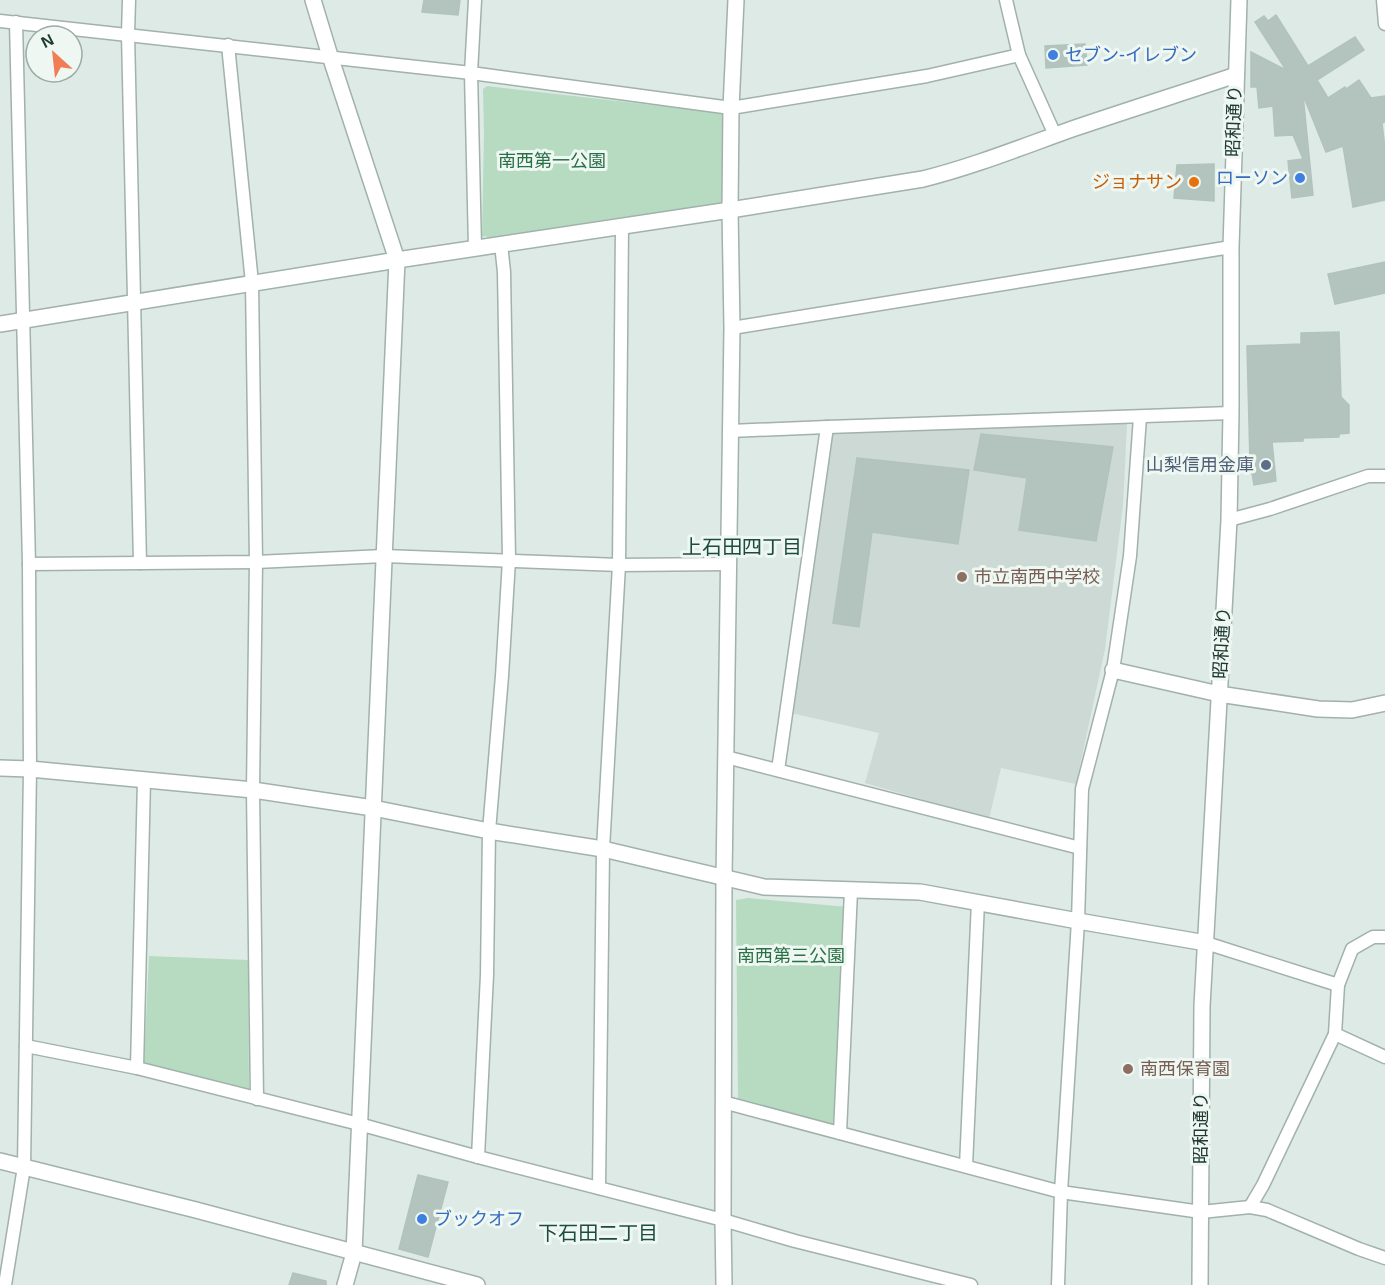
<svg xmlns="http://www.w3.org/2000/svg" width="1385" height="1285" font-family="Arial,'Noto Sans JP',sans-serif">
<rect width="100%" height="100%" fill="#deeae5"/>
<!-- built -->
<path fill="#ccd9d4" d="M1124,419L1127,424L1123,505L1105,649L1076,784L1001,768L989,819L865,783L879,733L791,713L831,431Z"/>
<!-- green -->
<g fill="#b6dbc1">
<path d="M487,86L723,113L727,119V199L721,207L634,221L630,216L488,238L486,236L482,237L484,133L483,89Z"/>
<path d="M748,898L848,907L837,1129L738,1103L736,900Z"/>
<path d="M149,956L248,960L249,1090L144,1064Z"/>
</g>
<!-- building -->
<g fill="#b3c4be" stroke="#b1c3bc" stroke-width="1.5">
<path d="M424,0H460L458,15L422,12Z"/>
<path d="M1276,15L1308,66L1355,37L1364,50L1317,80L1328,98L1345,87L1346,89L1359,80L1371,98L1385,96V122L1382,123L1385,148V200L1353,207L1343,146L1326,152L1303,95L1313,195L1292,198L1288,161L1303,159L1293,135L1275,136L1273,106L1259,108L1257,87H1251V52L1286,70L1255,22L1264,16L1268,21Z"/>
<path d="M1085,44L1087,65L1046,68L1045,46Z"/>
<path d="M1214,164V201L1174,198L1177,165Z"/>
<path d="M1385,262V293L1335,304L1328,274Z"/>
<path d="M1339,332L1341,397L1349,405V433L1339,434V437L1303,438V441L1272,442L1276,481L1254,485L1250,462L1247,346L1301,344V333Z"/>
<path d="M981,434L1113,447L1096,541L1019,530L1027,478L974,470Z"/>
<path d="M857,458L969,470L958,544L872,532L859,627L833,623Z"/>
<path d="M418,1175L448,1182L428,1257L399,1249Z"/>
<path d="M293,1273L326,1281V1285H289Z"/>
</g>
<g fill="none" stroke-linecap="round" stroke-linejoin="round">
<!-- minor casing -->
<g stroke="#a1b1ac" stroke-width="15">
<g id="minor">
<path d="M129,0L128,34L140,563"/>
<path d="M1006,0L1019,55L1055,135"/>
<path d="M1383,0L1385,24"/>
<path d="M0,21L471,73L731,108L927,76L1019,55"/>
<path d="M228,45L252,283L256,562L253,790L257,1099"/>
<path d="M475,248L471,73L475,0"/>
<path d="M732,328L1231,247"/>
<path d="M730,431L827,427L1231,413"/>
<path d="M1229,520L1270,509L1368,476H1385"/>
<path d="M29,564L256,562L384,556L619,565L728,564"/>
<path d="M726,757L1080,848"/>
<path d="M778,770L827,427"/>
<path d="M1206,943L1338,985L1352,949L1373,937H1385"/>
<path d="M1335,1034L1385,1057"/>
<path d="M26,1046L137,1068L359,1124L478,1157L723,1220L795,1241L971,1285"/>
<path d="M137,1068L144,780"/>
<path d="M723,1102L1061,1192L1201,1212L1250,1207L1267,1210L1359,1249L1385,1258"/>
<path d="M840,1133L851,891"/>
<path d="M478,1157L487,975L489,831L502,676L509,560L504,272L501,244"/>
<path d="M966,1166L978,902"/>
<path d="M599,1188L603,849L619,565L622,226"/>
<path d="M1250,1207L1263,1185L1335,1034L1338,985"/>
<path d="M5,1285L24,1167L30,769L29,564L16,22"/>
<path d="M1058,1285L1061,1192L1078,921L1082,789L1113,670L1130,556L1140,417"/>
</g>
</g>
<!-- tertiary casing -->
<g stroke="#a1b1ac" stroke-width="18">
<g id="tertiary">
<path d="M313,0L330,56L397,260L354,1253L345,1285"/>
<path d="M0,324L397,260L730,210L923,179C975,166 1024,146 1075,128C1128,110 1182,93 1236,75"/>
<path d="M1113,670L1219,694L1318,709L1352,710L1385,703"/>
<path d="M0,768L30,769L253,790L373,808L489,831L603,849L764,887L920,892L1078,921L1206,943"/>
<path d="M0,1161L196,1210L477,1285"/>
<path d="M724,1285L723,1220L724,879L732,328L730,210L731,108L736,0"/>
<path d="M1200,1285L1202,1006L1229,520L1231,413V247L1239,0"/>
</g>
</g>
<!-- minor -->
<use href="#minor" stroke="#fff" stroke-width="12"/>
<!-- tertiary -->
<use href="#tertiary" stroke="#fff" stroke-width="15"/>
</g>
<!-- markers -->
<g fill="#3f7fe0" stroke="#eef7f2" stroke-width="2">
<circle cx="1053" cy="55" r="6"/>
<circle cx="1300" cy="178" r="6"/>
<circle cx="422" cy="1219" r="6"/>
</g>
<circle fill="#e8710a" stroke="#eef7f2" stroke-width="2" cx="1194" cy="182" r="6"/>
<circle fill="#5c6f8a" stroke="#eef7f2" stroke-width="2" cx="1266" cy="465" r="6"/>
<g fill="#8d6e63" stroke="#eef7f2" stroke-width="2">
<circle cx="962" cy="577" r="6"/>
<circle cx="1128" cy="1069" r="6"/>
</g>
<g text-anchor="middle" dominant-baseline="central" stroke-width="6" stroke-linejoin="round" paint-order="stroke">
<!-- shop labels -->
<g font-size="18" fill="#366cbe" stroke="#eef7f2" text-anchor="start">
<text x="1065" y="55">セブン-イレブン</text>
<text x="1288" y="178" text-anchor="end">ローソン</text>
<text x="434" y="1219">ブックオフ</text>
</g>
<!-- street labels -->
<g font-size="18" fill="#203933" stroke="#eef7f2">
<text transform="translate(1234 121) rotate(-88)">昭和通り</text>
<text transform="translate(1222 643) rotate(-87)">昭和通り</text>
<text transform="translate(1201 1128) rotate(-90)">昭和通り</text>
</g>
<!-- park labels -->
<g font-size="18" fill="#2a7046" stroke="#eef7f2">
<text x="552" y="161">南西第一公園</text>
<text x="791" y="956">南西第三公園</text>
</g>
<!-- food labels -->
<g font-size="18" fill="#c56008" stroke="#eef7f2" text-anchor="end">
<text x="1182" y="182">ジョナサン</text>
</g>
<!-- service labels -->
<g font-size="18" fill="#4e5e75" stroke="#eef7f2" text-anchor="end">
<text x="1254" y="465">山梨信用金庫</text>
</g>
<!-- education labels -->
<g font-size="18" fill="#785e54" stroke="#eef7f2" text-anchor="start">
<text x="974" y="577">市立南西中学校</text>
<text x="1140" y="1069">南西保育園</text>
</g>
<!-- neighbourhood labels -->
<g font-size="20" fill="#1c4b40" stroke="#eef7f2">
<text x="742" y="547">上石田四丁目</text>
<text x="598" y="1233">下石田二丁目</text>
</g>
</g>
<!-- north arrow -->
<g transform="translate(54 54) rotate(333)"><circle r="28" fill="#eef7f2" stroke="#9caba6" stroke-width="1.5"/>
<path d="M0-4.5L10 22L0 15L-10 22Z" fill="#f27c54"/>
<text y="-9" font-size="16" font-weight="bold" text-anchor="middle" fill="#203933">N</text>
</g>
</svg>
